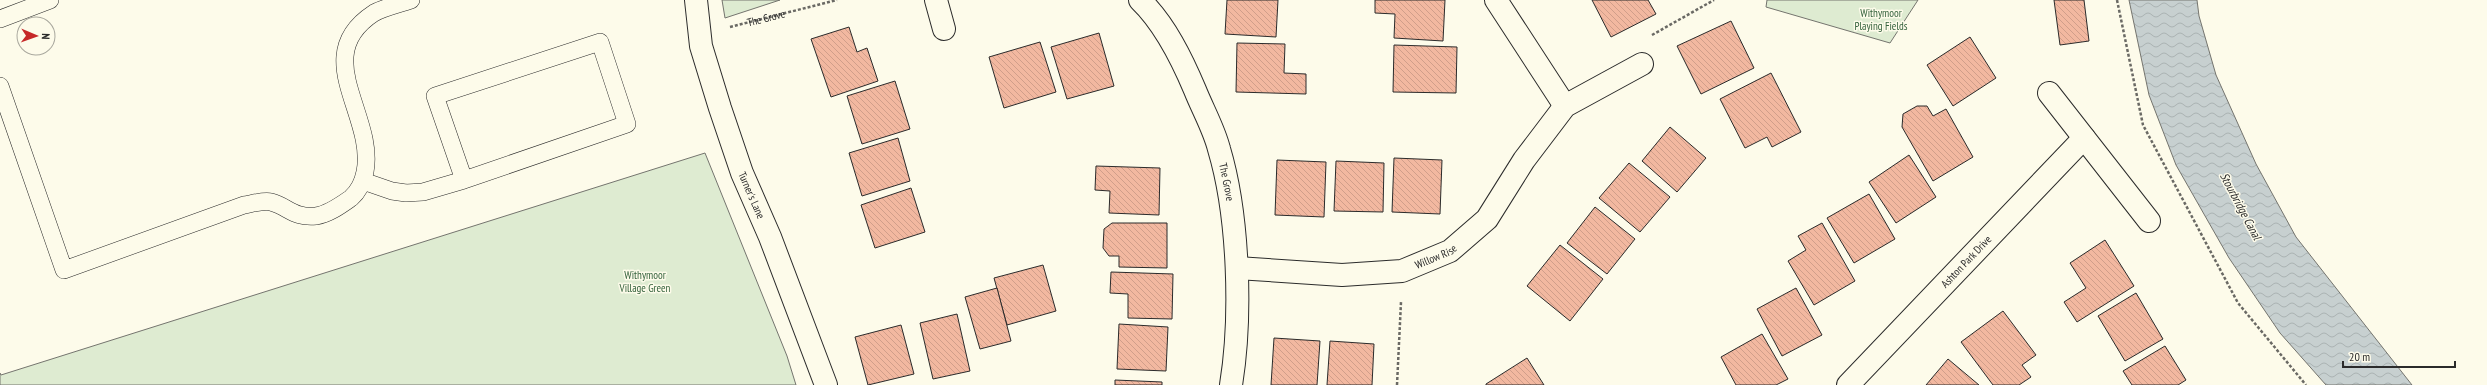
<svg xmlns="http://www.w3.org/2000/svg" width="2487" height="385" font-family="'PT Sans Narrow',sans-serif">
<defs>
<pattern id="water-waves" width="16" height="10" patternUnits="userSpaceOnUse"><rect width="16" height="10" fill="#c7d0d0"/><path d="M0 5q4-4 8 0t8 0" fill="none" stroke="#abb3b3"/></pattern>
<pattern id="building-back-hatch" width="6" height="6" patternUnits="userSpaceOnUse"><rect width="6" height="6" fill="#f2b8a0"/><path d="M-1 5l2 2M0 0l6 6M5-1l2 2" fill="none" stroke="#d09e8a"/></pattern>
</defs>
<rect width="100%" height="100%" fill="#fdfbea"/>
<!-- green -->
<g fill="#deebd1" stroke="#74746e">
<path d="M722,0H780L725,18Z"/>
<path d="M1767,0H1918L1890,43L1766,7Z"/>
<path d="M705,153L787,356L796,385H0V373L1,375Z"/>
</g>
<!-- water -->
<path fill="url(#water-waves)" stroke="#74746e" d="M2129,0H2197L2199,16L2216,75L2256,164L2296,237L2412,385H2326L2280,333L2229,258L2176,165L2149,95Z"/>
<!-- building -->
<g fill="url(#building-back-hatch)" stroke="#2b2b2b">
<path d="M1227,0H1278L1276,37L1225,34Z"/>
<path d="M1375,0H1445L1443,41L1394,38L1395,14L1375,13Z"/>
<path d="M1592,0H1648L1656,14L1611,37Z"/>
<path d="M2054,0H2084L2089,41L2060,45Z"/>
<path d="M1731,21L1754,68L1701,94L1677,46Z"/>
<path d="M849,27L857,52L867,48L878,81L831,97L811,39Z"/>
<path d="M1099,33L1114,86L1067,99L1051,47Z"/>
<path d="M1970,37L1996,78L1953,106L1927,65Z"/>
<path d="M1040,42L1056,92L1004,108L989,57Z"/>
<path d="M1237,43L1285,44L1284,73L1306,74V94L1236,92Z"/>
<path d="M1394,45L1457,47L1456,93L1393,92Z"/>
<path d="M1771,73L1801,132L1772,147L1767,137L1745,148L1720,99Z"/>
<path d="M895,81L910,129L862,144L847,96Z"/>
<path d="M1917,106H1927L1933,116L1946,109L1973,157L1933,181L1902,127L1903,114Z"/>
<path d="M1670,127L1706,158L1677,192L1642,161Z"/>
<path d="M898,138L910,181L862,196L849,153Z"/>
<path d="M1909,155L1936,197L1896,223L1869,182Z"/>
<path d="M1394,158L1442,160L1440,214L1392,212Z"/>
<path d="M1277,160L1326,162L1324,217L1275,215Z"/>
<path d="M1336,161L1384,163L1383,212L1334,211Z"/>
<path d="M1629,163L1670,197L1640,232L1599,198Z"/>
<path d="M1096,166L1160,168L1159,215L1109,213L1110,191L1095,190Z"/>
<path d="M911,188L925,232L875,248L861,205Z"/>
<path d="M1869,194L1895,239L1854,263L1827,218Z"/>
<path d="M1595,207L1635,239L1607,274L1567,243Z"/>
<path d="M1112,223H1167V268L1119,267V256H1109L1103,248L1104,229Z"/>
<path d="M1822,223L1855,281L1814,305L1788,261L1806,250L1798,236Z"/>
<path d="M2105,240L2134,286L2077,322L2064,302L2086,288L2070,263Z"/>
<path d="M1560,245L1603,279L1570,321L1527,286Z"/>
<path d="M1043,265L1056,311L1007,325L994,278Z"/>
<path d="M1111,272L1173,274L1172,319L1128,318V294L1110,293Z"/>
<path d="M997,288L1011,341L980,349L965,297Z"/>
<path d="M1796,288L1822,335L1782,356L1757,309Z"/>
<path d="M2136,293L2163,339L2125,361L2098,316Z"/>
<path d="M2003,311L2036,355L2022,365L2031,377L2019,385H1993L1961,342Z"/>
<path d="M957,314L970,371L933,379L920,323Z"/>
<path d="M1119,324L1168,327L1166,371L1117,369Z"/>
<path d="M901,325L914,374L868,385L855,337Z"/>
<path d="M1762,334L1788,379L1776,385H1736L1721,357Z"/>
<path d="M1274,338L1320,341L1317,385H1271Z"/>
<path d="M1330,341L1374,344L1372,385H1327Z"/>
<path d="M2165,346L2186,380L2178,385H2132L2123,371Z"/>
<path d="M1527,358L1544,385H1486V384Z"/>
<path d="M1948,359L1979,385H1926Z"/>
<path d="M1115,380L1162,382V385H1115Z"/>
</g>
<g fill="none" stroke-linecap="round" stroke-linejoin="round">
<!-- lane casing -->
<g stroke="#2b2b2b" stroke-width="18">
<g id="lane">
<path d="M0,19L50,0"/>
<path d="M0,86L64,270L244,205C251,204 264,200 271,202C289,207 293,218 316,216C329,214 341,205 351,198C359,191 363,182 365,172C376,115 308,56 374,13C385,7 400,4 411,0"/>
<path d="M363,181L392,191L406,193L423,192L464,180L627,124L600,42L435,96L464,180"/>
</g>
</g>
<!-- street casing -->
<g stroke="#2b2b2b" stroke-width="24">
<g id="street">
<path id="s2" d="M696,0L701,46L720,108L742,173L770,237L826,385"/>
<path d="M936,0L944,29"/>
<path id="s3" d="M1140,0C1165,24 1182,59 1195,90C1203,110 1214,129 1219,149C1239,216 1242,317 1231,385"/>
<path d="M1496,0L1565,106"/>
<path d="M2049,93L2149,221"/>
<path id="s4" d="M1237,268L1342,275L1402,271L1450,251L1487,219L1524,160L1565,106L1642,64"/>
<path id="s5" d="M1848,385L2084,138"/>
</g>
</g>
<!-- path -->
<g stroke="#6a6964" stroke-width="2.5" stroke-dasharray="3 2" stroke-linecap="butt">
<path d="M2117,0L2143,125L2238,303L2306,385"/>
<path id="s1" d="M730,27L837,0"/>
<path d="M1652,35L1714,0"/>
<path d="M1397,385L1401,302"/>
</g>
<!-- lane -->
<use href="#lane" stroke="#fdfbea" stroke-width="17"/>
<!-- street -->
<use href="#street" stroke="#fdfbea" stroke-width="22"/>
</g>
<g text-anchor="middle" dominant-baseline="central" stroke-width="3" stroke-linejoin="round" paint-order="stroke">
<!-- park labels -->
<g font-size="11" fill="#34623c" stroke="#fdfbea">
<text x="1881" y="13">Withymoor<tspan x="1881" dy="13">Playing Fields</tspan></text>
<text x="645" y="275">Withymoor<tspan x="645" dy="13">Village Green</tspan></text>
</g>
<!-- street labels -->
<g font-size="11" fill="#2b2b2b" stroke="#fdfbea">
<text stroke="none"><textPath href="#s1" startOffset="37">The Grove</textPath></text>
<text stroke="none"><textPath href="#s3" startOffset="204">The Grove</textPath></text>
<text stroke="none"><textPath href="#s2" startOffset="204">Turner's Lane</textPath></text>
<text stroke="none"><textPath href="#s4" startOffset="202">Willow Rise</textPath></text>
<text stroke="none"><textPath href="#s5" startOffset="171">Ashton Park Drive</textPath></text>
</g>
<!-- water labels -->
<g font-size="12" font-style="italic" fill="#2b2b2b" stroke="#fdfbea">
<text transform="translate(2241 206) rotate(62)">Stourbridge Canal</text>
</g>
</g>
<!-- north arrow -->
<g transform="translate(36 36) rotate(92)"><circle r="19" fill="#fdfbea" stroke="#a9a89e"/>
<path d="M0-3L7 15L0 10L-7 15Z" fill="#c62828"/>
<text y="-6" font-size="11" font-weight="bold" text-anchor="middle" fill="#2b2b2b">N</text>
</g>
<!-- scale -->
<path d="M2343 361v6h112v-6" fill="none" stroke="#2b2b2b" stroke-width="2"/>
<text x="2349" y="361" font-size="12" fill="#2b2b2b" stroke="#fdfbea" stroke-width="3" paint-order="stroke">20 m</text>
</svg>
